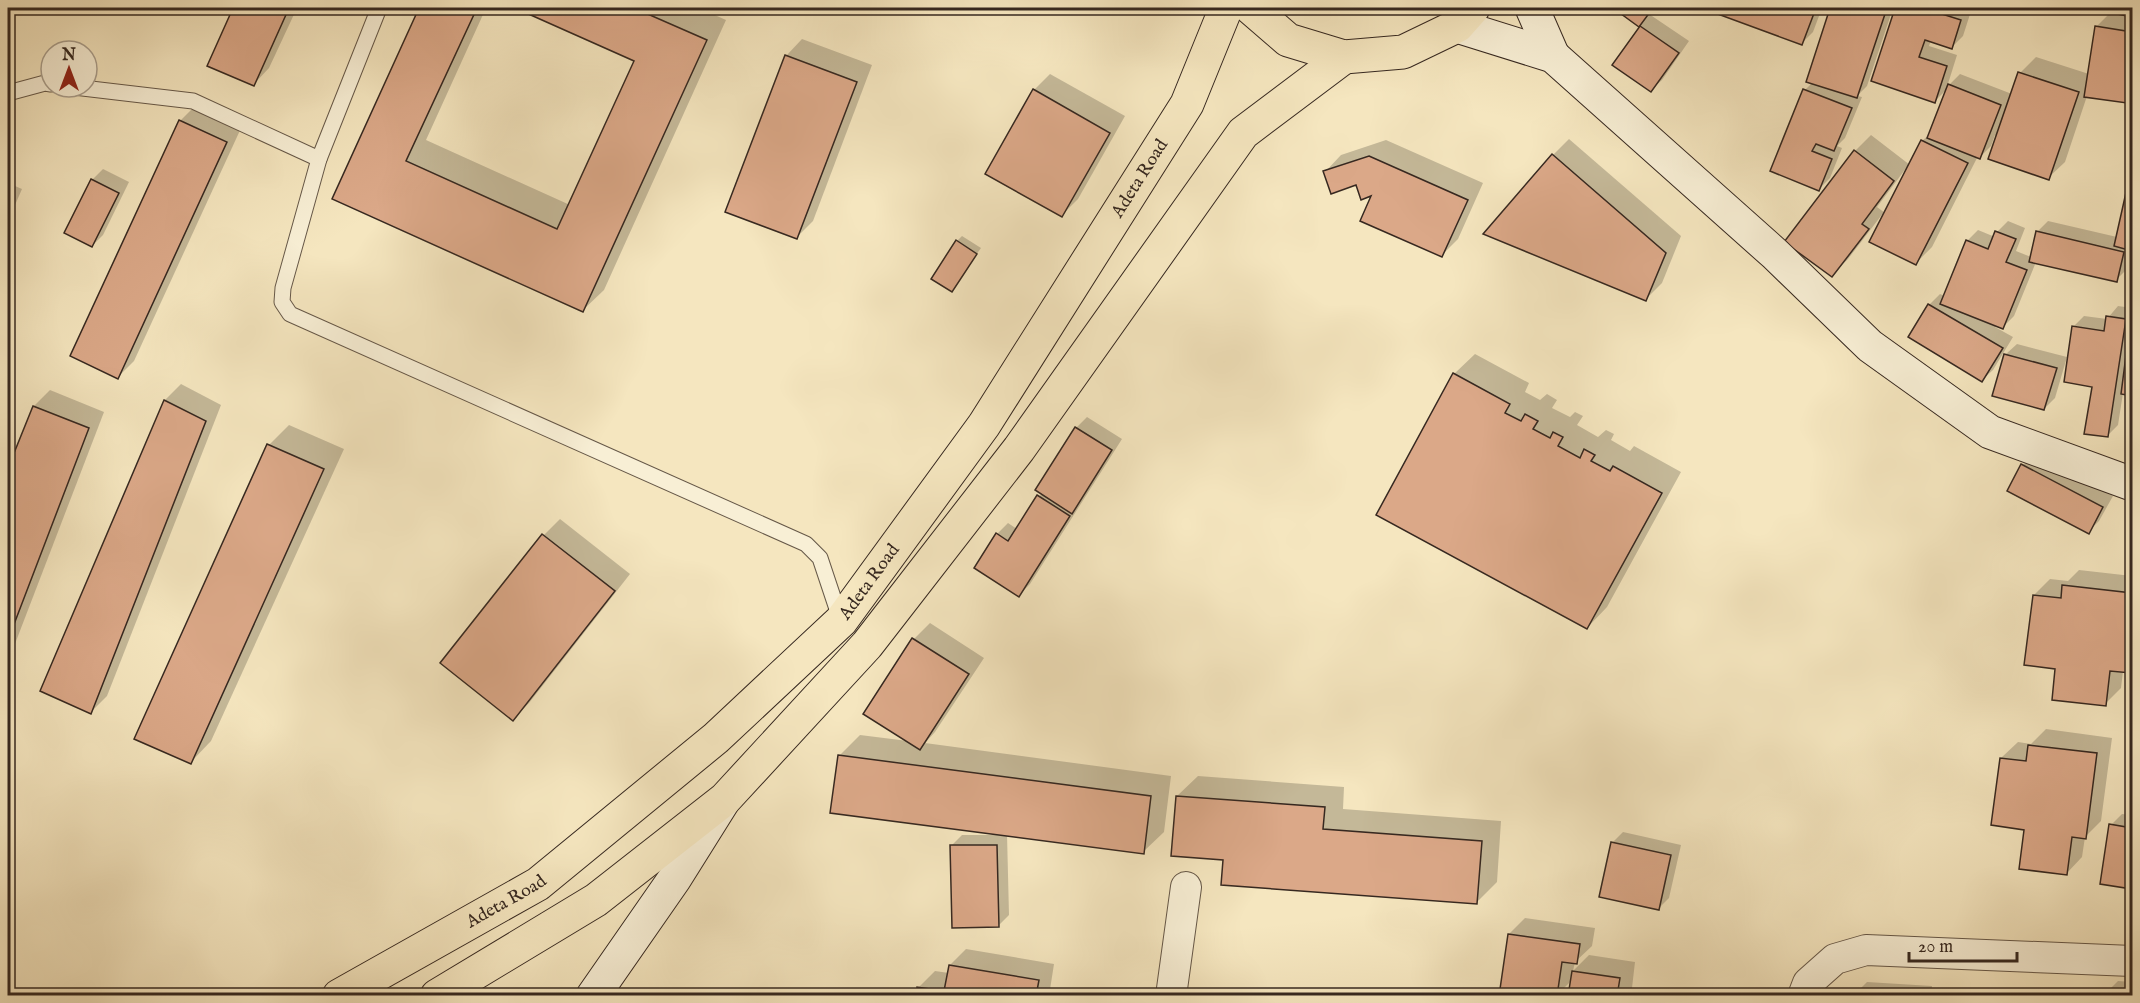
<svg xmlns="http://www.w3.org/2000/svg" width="2140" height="1003" font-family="'IM FELL English',serif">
<rect width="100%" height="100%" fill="#f5e6bf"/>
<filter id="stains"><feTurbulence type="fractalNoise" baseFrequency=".00333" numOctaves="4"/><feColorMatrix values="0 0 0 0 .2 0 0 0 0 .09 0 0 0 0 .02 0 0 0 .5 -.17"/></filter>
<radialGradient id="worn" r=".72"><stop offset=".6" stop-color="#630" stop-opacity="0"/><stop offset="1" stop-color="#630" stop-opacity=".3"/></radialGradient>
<!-- shadow -->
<g fill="#0003" fill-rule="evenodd">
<path d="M235,8H297L269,68L253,85L209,65Z"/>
<path d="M421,8H486L426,140L570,205L636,60L518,8H699L726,20L604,290L583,310L334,198Z"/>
<path d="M1615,8H1654L1649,14L1689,41L1662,80L1651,90L1614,65L1641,26Z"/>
<path d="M1706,8H1822L1813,32L1802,43Z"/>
<path d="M1832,8H1893L1867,86L1857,96L1862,97L1845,138L1837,146L1842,148L1830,178L1819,189L1772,170L1805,90L1813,82L1808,81Z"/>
<path d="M1896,8H1972L1963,36L1952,47L1931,40L1929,46L1957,55L1947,87L1960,74L2012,94L2020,73L2036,57L2089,74L2096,27L2112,11L2100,8H2132V96L2127,102L2087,96L2065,162L2048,178L1995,135L1991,146L1980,157L1978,156L1932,247L1915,264L1884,212L1848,259L1832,275L1855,151L1871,135L1910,165L1922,141L1931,133L1948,88L1935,101L1872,80ZM1907,167L1909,168L1885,213L1877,207Z"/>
<path d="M802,39L872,65L813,221L797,237L786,56Z"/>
<path d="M1050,74L1125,116L1078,199L1062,215L1034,90Z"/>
<path d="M196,105L242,126L134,361L118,377L180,121Z"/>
<path d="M1569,139L1681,236L1662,283L1646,299L1553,155Z"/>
<path d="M1386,140L1483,183L1458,239L1442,255L1374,194L1357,184L1325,172L1341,155Z"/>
<path d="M103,169L129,182L103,235L92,246V180Z"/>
<path d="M8,183L22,189L8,221Z"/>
<path d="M2132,185V249L2127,269L2116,280L2036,262L2014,316L2003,327L1996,325L1995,327L2013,337L1993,370L1982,380L1910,336L1929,305L1940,294L1945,296L1967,241L1978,230L1995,237L1997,232L2008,221L2025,228L2016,251L2031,257L2037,232L2048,221L2117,237L2129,189Z"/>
<path d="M962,236L981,248L951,290L957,241Z"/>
<path d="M2118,306L2132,308V394L2123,393L2118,425L2107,436L2093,385L2073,327L2084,316L2107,319Z"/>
<path d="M2017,344L2067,357L2055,398L2044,409L2006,354Z"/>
<path d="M1475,354L1529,383L1525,392L1540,400L1547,394L1557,400L1552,408L1570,417L1575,412L1583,416L1577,425L1598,437L1606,430L1614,434L1611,440L1630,451L1634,446L1681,472L1607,607L1587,628L1454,374Z"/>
<path d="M181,384L221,405L107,696L91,712L42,690L165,400Z"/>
<path d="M50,390L104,412L13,649L8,654V472L34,406Z"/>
<path d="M1087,417L1122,439L1030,584L1019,595L997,534L1008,523L1017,529L1042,493L1076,428Z"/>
<path d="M289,425L344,449L211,741L191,762L269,445Z"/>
<path d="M2034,454L2113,496L2099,521L2088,532L2023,465Z"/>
<path d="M560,519L630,574L529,703L513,719L544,535Z"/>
<path d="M2079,570L2132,576V669L2130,671H2123L2121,688L2105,704L2057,667L2034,595L2050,579L2068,581Z"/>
<path d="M930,623L984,658L935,732L925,743L1171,776L1164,832L1143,852L1007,834L1009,915L998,926L951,846L962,835H995V833L840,755L860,735L908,741L865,714L914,639Z"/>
<path d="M2046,729L2112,738L2101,821L2085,837L2082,857L2066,874L2026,829L2001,758L2018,742L2031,744Z"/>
<path d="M1198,776L1344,787L1343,809L1501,821L1497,882L1476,903L1224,858L1177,796Z"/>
<path d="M2122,814L2132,815V887L2102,882L2111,825Z"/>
<path d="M1623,832L1681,845L1669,898L1658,909L1612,843Z"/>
<path d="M1525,918L1595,928L1592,946L1575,962L1573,971L1589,955L1635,962L1632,988L1650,990L1649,996H1570L1572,980L1560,992L1559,996H1500L1509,934Z"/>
<path d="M966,949L1054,964L1049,996H917L919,987L935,971L949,973L950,965Z"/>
<path d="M2118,981L2132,982V996H2103Z"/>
<path d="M1867,982L1932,986L1931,996H1853Z"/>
<path d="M2013,988L2047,993V996H2006Z"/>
</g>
<!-- building -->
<g fill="#dba888" stroke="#362820" stroke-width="1.5">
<path d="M233,8H289L254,86L207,66Z"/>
<path d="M419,8H477L406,161L557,229L634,61L515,8H634L707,40L583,312L332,199Z"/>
<path d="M1613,8H1653L1639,27Z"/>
<path d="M1704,8H1816L1802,45L1704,9Z"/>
<path d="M1830,8H1887L1857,98L1806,82Z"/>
<path d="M1895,8H1923L1961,20L1952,49L1925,40L1919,57L1947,66L1935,103L1871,81Z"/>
<path d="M2099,8H2132V17L2098,10Z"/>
<path d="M1640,26L1679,53L1651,92L1612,65Z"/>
<path d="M2095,26L2132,32V69L2127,103L2084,97Z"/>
<path d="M785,55L857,82L797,239L725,212Z"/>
<path d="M2018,72L2079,92L2049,180L1988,159Z"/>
<path d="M1948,84L2001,105L1980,159L1927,138Z"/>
<path d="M1033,89L1110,133L1062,217L985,174Z"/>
<path d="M1803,89L1852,108L1834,151L1816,144L1812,151L1832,159L1819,191L1770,171Z"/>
<path d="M179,120L227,142L118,379L70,356Z"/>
<path d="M1921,140L1968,163L1916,265L1869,242Z"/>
<path d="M1854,150L1894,181L1862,224L1869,229L1832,277L1784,242Z"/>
<path d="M1552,154L1666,253L1646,301L1483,234Z"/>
<path d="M1369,156L1468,200L1442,257L1360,221L1371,196L1361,200L1356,185L1331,194L1323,171Z"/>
<path d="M91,179L119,193L92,247L64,233Z"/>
<path d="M2127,188L2132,189V251L2114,246Z"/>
<path d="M1995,231L2016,239L2006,262L2027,270L2003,329L1940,304L1966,240L1988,249Z"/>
<path d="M2036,231L2124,252L2117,282L2029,262Z"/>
<path d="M956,240L977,254L952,292L931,279Z"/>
<path d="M1928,304L2003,348L1982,382L1908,337Z"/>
<path d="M2132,309V396L2121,394Z"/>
<path d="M2106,316L2126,319L2108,437L2084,434L2092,387L2064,382L2072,326L2104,331Z"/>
<path d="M2004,354L2057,368L2044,410L1992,396Z"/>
<path d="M1453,373L1510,404L1505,413L1521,421L1525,414L1538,421L1533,429L1550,438L1553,432L1563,437L1558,446L1580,458L1584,449L1595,455L1591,461L1610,471L1613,466L1662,493L1587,629L1376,515Z"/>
<path d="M164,400L206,421L91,714L40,691Z"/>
<path d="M33,406L89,428L8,640V468Z"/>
<path d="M1075,427L1112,450L1072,514L1035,490Z"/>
<path d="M267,444L324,469L191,764L134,739Z"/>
<path d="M2021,464L2103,507L2089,534L2007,491Z"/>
<path d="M1037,495L1070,516L1019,597L974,568L996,533L1008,541Z"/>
<path d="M542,534L615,591L513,721L440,663Z"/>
<path d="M2062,585L2132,593L2131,673L2110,671L2106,706L2052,700L2055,669L2024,665L2033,595L2061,598Z"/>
<path d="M912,638L969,674L920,750L863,714Z"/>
<path d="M2028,745L2097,753L2086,839L2072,837L2067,875L2019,869L2024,830L1991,825L2000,758L2026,761Z"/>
<path d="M838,755L1151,796L1144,854L830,813Z"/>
<path d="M1176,796L1325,807L1323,829L1482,841L1477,904L1221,885L1223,860L1171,856Z"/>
<path d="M2109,824L2132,828V889L2100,884Z"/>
<path d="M1611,842L1671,855L1659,910L1599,897Z"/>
<path d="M950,845H997L999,927L952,928Z"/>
<path d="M1508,934L1580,944L1577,964L1562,962L1557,996H1499Z"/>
<path d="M949,965L1039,980L1036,996H916L917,987L944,991Z"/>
<path d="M1572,971L1620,978L1617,996H1568Z"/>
</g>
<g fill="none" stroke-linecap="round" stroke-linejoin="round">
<!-- lane casing -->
<g stroke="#665848" stroke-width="17">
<g id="lane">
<path d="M379,8L319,159L283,288L282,302L290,314L806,544L820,558L841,621"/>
<path d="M74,87L193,101L319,159"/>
<path d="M8,93L45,83L51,84"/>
</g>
</g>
<!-- street casing -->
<g stroke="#665848" stroke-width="32">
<g id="street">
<path d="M1171,996L1186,887"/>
<path d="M1803,996L1808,983L1835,959L1866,950L2132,961"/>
</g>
</g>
<!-- secondary casing -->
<g stroke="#362820" stroke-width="35">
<g id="secondary">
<path d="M1532,8L1553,56"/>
<path d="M1457,26L1553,56L1775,254L1870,346L1990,432L2132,484"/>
<path d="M593,996L675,878L722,803"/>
</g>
</g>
<!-- primary casing -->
<g stroke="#362820" stroke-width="35">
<g id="primary">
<path d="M1251,8L1288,40L1344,57L1403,52L1457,26L1473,8"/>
<path id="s1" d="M339,996L538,884L716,738L841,621L984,425L1187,104L1226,8"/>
<path d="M437,996L596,900L725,799L867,645L1019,449L1243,133L1344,57"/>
</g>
</g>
<!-- lane -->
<use href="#lane" stroke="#f8efd5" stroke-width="15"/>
<!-- street -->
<use href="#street" stroke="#f8efd5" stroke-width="30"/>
<!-- secondary -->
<use href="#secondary" stroke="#f8efd5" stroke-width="33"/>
<!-- primary -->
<use href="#primary" stroke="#f5e6bf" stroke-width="33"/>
</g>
<g text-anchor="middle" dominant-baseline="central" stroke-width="4.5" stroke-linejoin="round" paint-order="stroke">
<!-- street labels -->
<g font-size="18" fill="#362820" stroke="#f8efd5">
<text stroke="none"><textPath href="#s1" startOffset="1164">Adeta Road</textPath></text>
<text stroke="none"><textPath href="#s1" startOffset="678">Adeta Road</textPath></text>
<text stroke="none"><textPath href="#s1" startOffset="192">Adeta Road</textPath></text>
</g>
</g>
<!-- margin -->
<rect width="2140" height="1003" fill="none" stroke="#f5e6bf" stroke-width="30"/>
<rect x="9" y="9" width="2122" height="985" fill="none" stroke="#362820" stroke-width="3"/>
<rect x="15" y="15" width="2110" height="973" fill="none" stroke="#362820" stroke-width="1.5"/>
<!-- north arrow -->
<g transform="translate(69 69)"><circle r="28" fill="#f8efd5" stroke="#aa9f8d" stroke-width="1.5"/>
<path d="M0-4.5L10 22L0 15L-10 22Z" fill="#8f2418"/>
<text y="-9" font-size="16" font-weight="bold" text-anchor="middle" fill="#362820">N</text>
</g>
<!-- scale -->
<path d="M1909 952v9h108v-9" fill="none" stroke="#362820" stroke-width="3"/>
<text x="1918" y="952" font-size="18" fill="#362820" stroke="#f8efd5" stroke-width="4.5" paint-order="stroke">20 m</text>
<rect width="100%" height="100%" filter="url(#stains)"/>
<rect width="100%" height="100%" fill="url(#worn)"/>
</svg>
